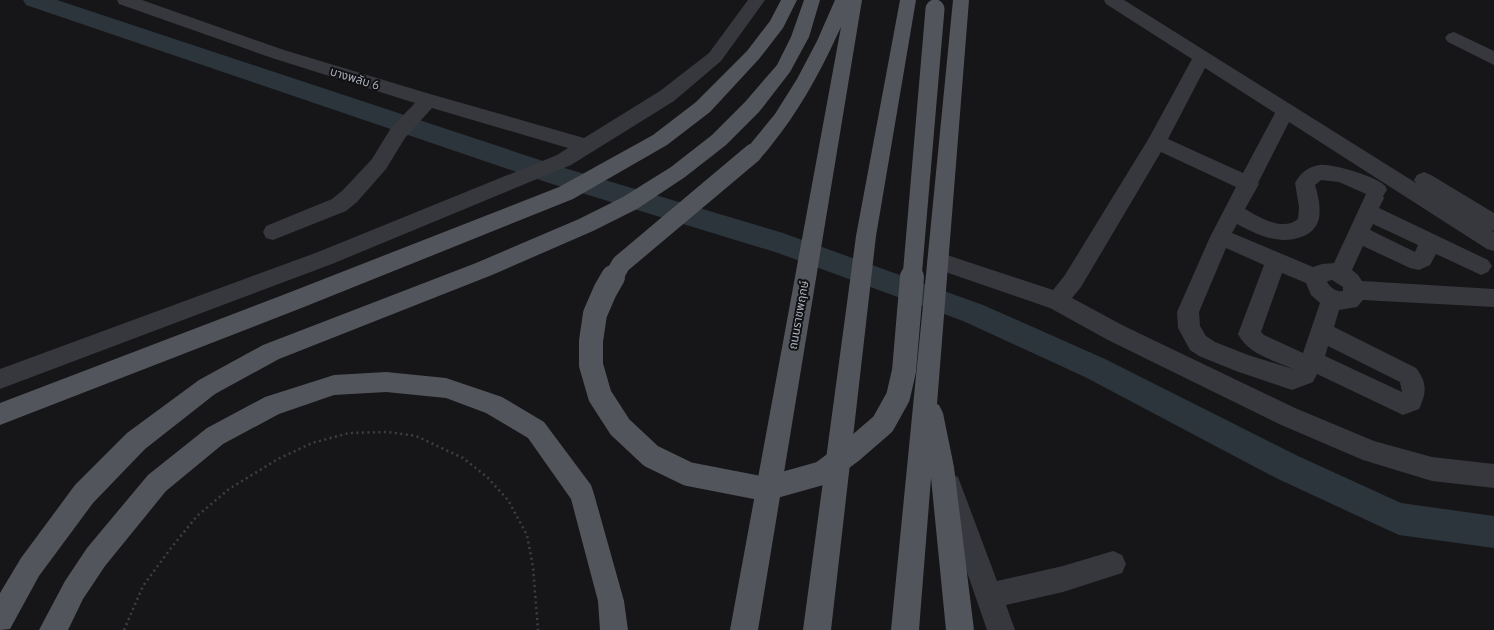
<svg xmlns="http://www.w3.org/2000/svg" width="1494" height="630" font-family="'IBM Plex Sans','Noto Sans Thai',sans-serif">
<rect width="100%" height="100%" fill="#161618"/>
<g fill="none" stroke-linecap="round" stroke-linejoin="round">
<!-- canal -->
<path fill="#2c353c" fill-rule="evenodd" d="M23,0H57L561,167L783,233L983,305L1105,359L1298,456L1401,503L1494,516V548L1399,535L1388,530L1276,478L1085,377L963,321L778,253L549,183L26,5Z"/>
<!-- path -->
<path stroke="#3d3f44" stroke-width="2.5" stroke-dasharray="2 3.5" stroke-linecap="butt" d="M124,630L143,586L171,548L197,516L229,489L278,459L312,443L349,433L388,432L416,436L463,458L487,477L508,500L527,535L533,567L538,630"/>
<!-- minor -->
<g fill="#37383d" fill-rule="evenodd">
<path d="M117,0H142L284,50L430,94L584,138L660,91L709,53L748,0H765L721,61L674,101L571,165L332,264L0,389V369L318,252L557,155L568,148L432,108L405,138L386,169L357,202L346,211L273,240L266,238L263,232L266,226L332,199L343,190L372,159L391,128L415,103L272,58L119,4Z"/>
<path d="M1104,0H1124L1416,183L1414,180L1417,175L1424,172L1431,175L1494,213V231L1490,230L1494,232V251L1487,249L1289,122L1258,183L1259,184L1245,209C1259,217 1283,232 1298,219L1299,207L1295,183C1300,173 1308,167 1319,165C1331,163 1375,176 1384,185C1386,186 1386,188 1387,190L1383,196L1384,198L1379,208L1488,260L1492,266L1488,272L1481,275L1436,254L1430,265L1419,270L1410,268L1363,246L1352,270L1358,275L1362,281L1494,289V307L1363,300L1357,307L1339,310L1334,327L1416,368C1427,382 1427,393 1419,409L1403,415L1317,374L1313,382L1292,390L1236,371L1199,356L1190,350L1178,328L1177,312L1210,237L1236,187L1161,152L1081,287L1072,298L1124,326L1295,408L1374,441L1432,457L1494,464V488L1432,481L1363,460L1279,424L1108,340L1050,308L931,267L927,261L931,255L938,252L1053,290L1065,275L1149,138L1192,59L1106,4ZM1205,68L1275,113L1243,173L1168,139ZM1321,180L1339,182L1366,194L1334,263L1322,264L1313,267L1232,233L1237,224C1257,235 1279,245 1301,237C1310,234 1317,228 1319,218C1321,207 1318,195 1315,185ZM1373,224L1418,245L1415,252L1370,230ZM1226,248L1264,265L1238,334C1248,354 1273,360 1293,369L1248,355L1215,342L1206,336L1200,326L1199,312ZM1282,273L1306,283L1311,295L1320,303L1303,353L1264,335L1261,332ZM1332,280L1343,287V291C1336,292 1331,288 1327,282L1328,281ZM1328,346L1400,382L1402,392L1325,356Z"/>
<path d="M1454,32L1494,51V65L1448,42L1445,38L1448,34Z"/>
<path d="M949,473L958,477L997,581L1063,566L1113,551L1122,555L1126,564L1122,573L1063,592L1006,605L1015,630H987L937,485L940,477Z"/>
</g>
<!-- major -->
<g fill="#53555c" fill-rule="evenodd">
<path d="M781,0H797L783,28L759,59L710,112L667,145L573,199L304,307L0,425V403L288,293L559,187L653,135L696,102L747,51L770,21Z"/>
<path d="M804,0H820L809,37L790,72L759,112L726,145L685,177L637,209L593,231L492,275L279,359L215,394L145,449L93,503L39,576L10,629L0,630V593L21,558L75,485L127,433L199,380L263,345L476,263L579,219L623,197L671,167L712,135L745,102L777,65L791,37Z"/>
<path d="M835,0H862L758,630H730L841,27C824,64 805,101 780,134C774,141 768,151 761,157C756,161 751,160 746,158L743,153L775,114L797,79L817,41Z"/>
<path d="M900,0H916L876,236L831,630H803L856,236Z"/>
<path d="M953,0H969L937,404L939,405L943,413L954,467L974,630H946L931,478L919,630H891Z"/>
<path d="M386,372L446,378L502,397L544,422L591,485L594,494L624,601L628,630H600L598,601L571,499L528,438L486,413L446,398L386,392L334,395L279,414L223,444L166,491L105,566L83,599L68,630H39L65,581L87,548L148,475L207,428L265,397L334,375Z"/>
</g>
<!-- major-bridge-far1 -->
<g stroke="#53555c" stroke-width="19">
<path d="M613,278L621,264L753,153"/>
<path d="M912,278L935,9"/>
</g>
<!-- major-bridge -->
<path stroke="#53555c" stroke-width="24" d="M613,277L605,291L595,314L591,341V365L600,396L620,427L651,456L688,474L765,489L822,473L853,450L883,424L898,397L904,371L912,277"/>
</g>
<g text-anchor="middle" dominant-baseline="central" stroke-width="4" stroke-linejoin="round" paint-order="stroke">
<!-- street labels -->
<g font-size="12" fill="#a8adb8" stroke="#111113">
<text transform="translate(355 78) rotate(17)">บางพลับ 6</text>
<text transform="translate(798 315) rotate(-80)">ถนนราชพฤกษ์</text>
</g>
</g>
</svg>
